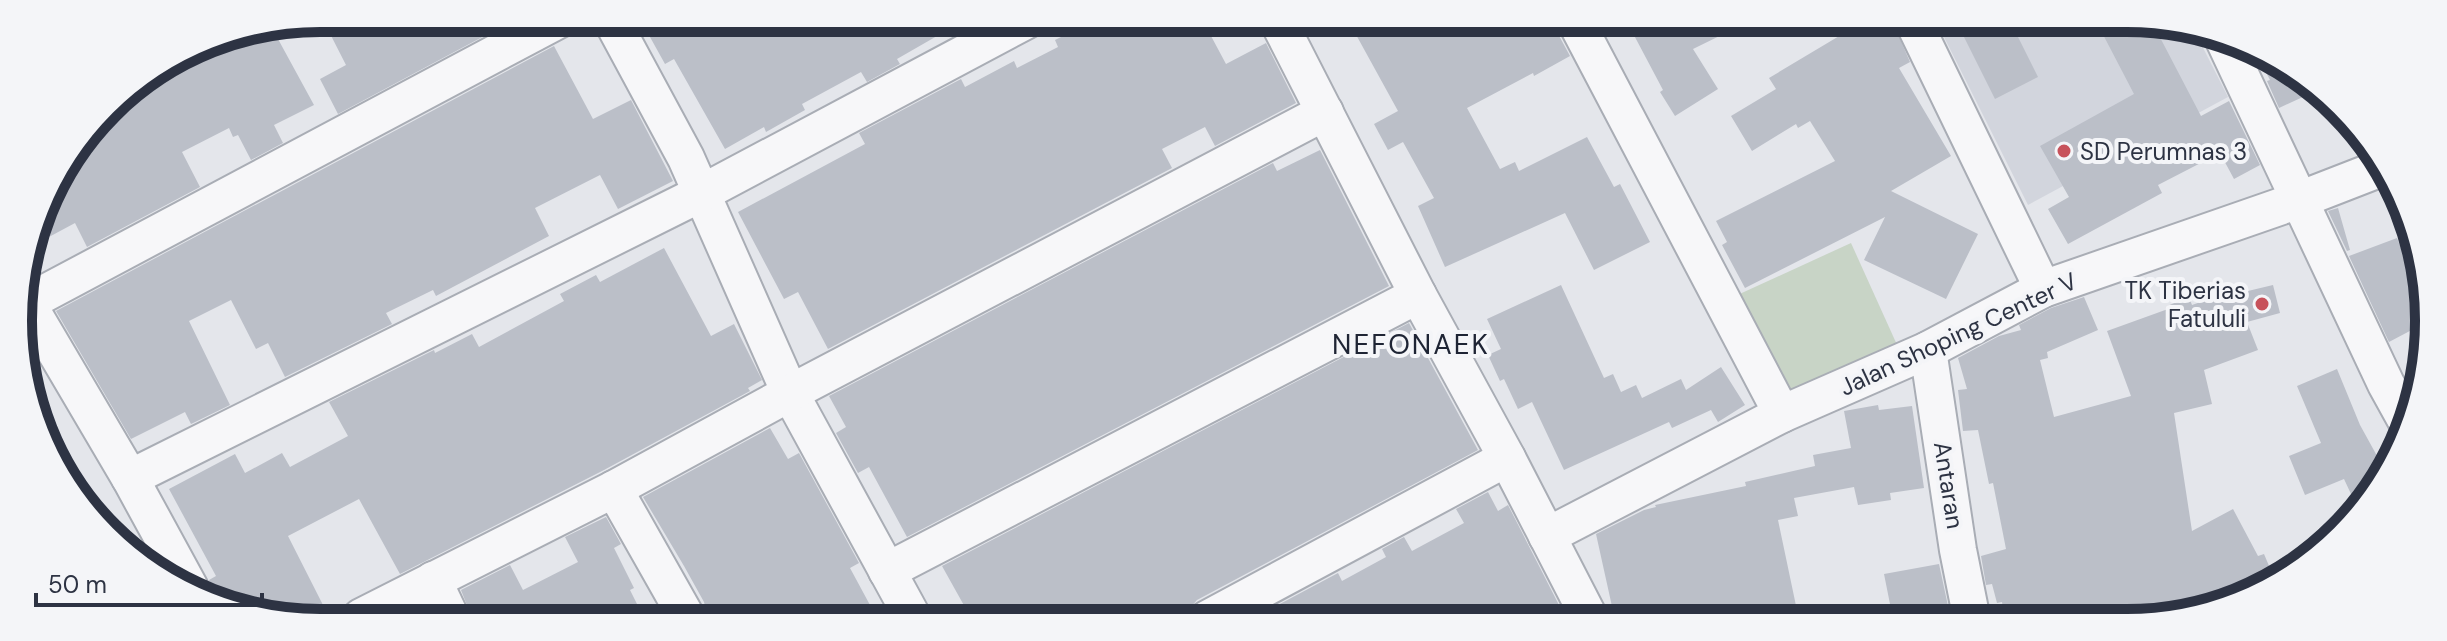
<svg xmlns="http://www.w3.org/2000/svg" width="2447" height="641" font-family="'DM Sans',sans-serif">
<rect width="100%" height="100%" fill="#e4e6eb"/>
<!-- built -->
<path fill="#d2d5dd" d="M1937,23L2185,24L2192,26L2228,97L2028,205Z"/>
<!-- green -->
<path fill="#c8d4c6" d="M1851,243L1898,347L1783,401L1733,297Z"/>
<!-- building -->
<g fill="#bbbfc8">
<path d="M322,18H363L516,19L338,114L320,79L346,65Z"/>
<path d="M640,19H740L748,34L774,19L928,20L937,36L897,59L900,64L867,82L861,72L802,104L805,110L766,132L764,127L725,149L674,59L665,64Z"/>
<path d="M1108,20L1203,21L1226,64L1266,43L1296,103L1215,146L1205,127L1162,149L1172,168L828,349L798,292L784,299L738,212L865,144L859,133L961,79L965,87L1014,61L1017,68L1058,47L1055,40L1089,23L1092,29Z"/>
<path d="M1373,21L1555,22L1557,32L1570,56L1534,76L1533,73L1467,108L1500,169L1515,162L1519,171L1587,137L1614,187L1620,184L1650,242L1594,270L1565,213L1445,267L1418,206L1434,198L1403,142L1388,150L1374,124L1398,111L1354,31Z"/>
<path d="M1627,22H1748L1693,49L1718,89L1675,116L1660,92L1663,90Z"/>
<path d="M1861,23H1893L1910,62L1899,68L1951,156L1891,191L1978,234L1946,299L1864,260L1885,217L1745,288L1722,245L1727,242L1716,221L1835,161L1810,121L1798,128L1796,124L1752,151L1731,116L1776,89L1769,78Z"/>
<path d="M1957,23H2011L2038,77L1995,99Z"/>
<path d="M2097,23L2153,24L2201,116L2229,101L2260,165L2234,179L2220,153L2158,185L2162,193L2068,244L2048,209L2069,197L2040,146L2134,94Z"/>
<path d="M272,28L314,105L274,125L283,143L251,160L238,135L233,137L229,128L182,152L200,187L87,247L75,223L34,245L50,185L121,93L205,41Z"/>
<path d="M554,46L593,119L631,100L673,181L618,209L600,175L535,208L549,236L436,296L433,290L386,313L392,324L285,377L268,343L256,349L231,300L189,321L230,405L191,424L185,412L131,439L56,311Z"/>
<path d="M2256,53L2294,69L2316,91L2279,108L2267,81L2270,80Z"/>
<path d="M1320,150L1389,286L907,537L869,467L858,473L836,433L846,427L829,396L1273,163L1277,171Z"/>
<path d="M2338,208L2350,250L2347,251L2328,211Z"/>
<path d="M2397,238L2416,286L2423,282V324L2389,342L2349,256Z"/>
<path d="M664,248L711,336L734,324L762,380L748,388L750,391L604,470L400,574L359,499L288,536L323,605L298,617H262L209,595L211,588L209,580L216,576L169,489L235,454L245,473L282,453L290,467L348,436L329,402L434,350L435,353L472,334L479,347L564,301L560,294L596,275L600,282Z"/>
<path d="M1561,285L1604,378L1613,374L1621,392L1636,385L1642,398L1681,379L1686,390L1721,367L1745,405L1718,422L1711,410L1672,428L1669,422L1564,470L1532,402L1518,409L1504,379L1500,381L1488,355L1501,349L1487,319Z"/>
<path d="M2273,285L2280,313L2247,322L2258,350L2204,370L2212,404L2174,413L2192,531L2233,509L2258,556L2264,554L2275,580L2243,600L2166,620H2005L2002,602L1997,603L1992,584L1986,585L1981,556L2006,549L1993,483L1989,484L1978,430L1963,431L1958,390L1967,389L1958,358L1999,336L2021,330L2019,325L2051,308L2084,297L2098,330L2047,352L2048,358L2040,360L2054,417L2131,396L2107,331L2168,309L2167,306L2189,297L2192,305L2226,293L2227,296Z"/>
<path d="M1409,323L1478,450L1197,600L1189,609L1186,619L971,618L942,566Z"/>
<path d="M2337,369L2360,425L2387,474L2358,509L2344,479L2305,495L2289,456L2321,443L2297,386Z"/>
<path d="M1878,405L1879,410L1912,406L1924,488L1890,493L1891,500L1858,505L1854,487L1794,498L1798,516L1778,520L1799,620H1615L1596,534L1644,510L1656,507L1655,505L1746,486L1745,482L1815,466L1813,455L1851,448L1844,411Z"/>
<path d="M770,428L788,459L799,453L859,563L850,568L877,618H708L704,602L684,566L643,497Z"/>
<path d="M1488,492L1498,511L1508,505L1560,607L1538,619H1417L1412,609L1393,619H1308L1303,610L1287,619H1252L1338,573L1342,581L1386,557L1382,549L1404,537L1412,551L1464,523L1456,509Z"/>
<path d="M606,517L621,544L614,548L634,588L630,590L644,618H472L461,590L510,565L523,590L578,562L565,537Z"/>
<path d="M1939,564L1951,620H1897L1895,608L1891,609L1884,574Z"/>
</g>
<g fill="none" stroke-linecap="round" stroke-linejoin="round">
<!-- minor casing -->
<g stroke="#a9adb5" stroke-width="40">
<g id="minor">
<path d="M611,19L686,158L790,393L913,618"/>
<path d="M1278,21L1418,295L1507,458L1590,619"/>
<path d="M1576,22L1782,414"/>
<path d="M1914,23L2043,289"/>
<path d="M2224,40L2386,384L2407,422"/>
<path d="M27,303L130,478L190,588"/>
<path d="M19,307L560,19"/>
<path d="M1928,350L1958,550L1972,620"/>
<path d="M130,478L702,193L1027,20"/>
<path d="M614,489L687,618"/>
<path d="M1547,536L1782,414L1928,350L2043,289L2299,200L2384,167"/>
<path d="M887,571L1418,295"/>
<path d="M433,580L451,618"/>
<path d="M361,617L614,489L790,393L1325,112"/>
<path d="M1207,619L1507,458"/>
</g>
</g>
<!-- minor -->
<use href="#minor" stroke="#f7f7f9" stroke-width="36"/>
</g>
<!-- markers -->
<g fill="#c7525b" stroke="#f4f5f8" stroke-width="3">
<circle cx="2064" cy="151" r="8"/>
<circle cx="2262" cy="304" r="8"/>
</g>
<g text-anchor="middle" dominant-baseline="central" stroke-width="8" stroke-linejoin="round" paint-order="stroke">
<!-- poi labels -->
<g font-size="24" fill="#2d3343" stroke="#f4f5f8" text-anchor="start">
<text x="2080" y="151">SD Perumnas 3</text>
<text x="2246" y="290" text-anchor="end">TK Tiberias<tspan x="2246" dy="28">Fatululi</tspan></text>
</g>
<!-- street labels -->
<g font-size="24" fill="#2d3343" stroke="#f4f5f8">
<text transform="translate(1958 334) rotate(-25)">Jalan Shoping Center V</text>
<text transform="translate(1949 485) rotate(81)">Antaran</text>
</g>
<!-- quarter labels -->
<g font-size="28" letter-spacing="2" fill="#1e2434" stroke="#f4f5f8">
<text x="1411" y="344">NEFONAEK</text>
</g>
</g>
<!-- crop -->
<path d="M0 0H2447V641H0ZM320 32H2127A288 288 0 0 1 2415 320V321A288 288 0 0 1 2127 609H320A288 288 0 0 1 32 321V320A288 288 0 0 1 320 32Z" fill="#f4f5f8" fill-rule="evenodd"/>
<path fill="none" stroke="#2d3343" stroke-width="10" d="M320 32H2127A288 288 0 0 1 2415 320V321A288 288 0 0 1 2127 609H320A288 288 0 0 1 32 321V320A288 288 0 0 1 320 32Z"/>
<!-- scale -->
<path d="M36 593v12h226v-12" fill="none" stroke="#2d3343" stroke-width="4"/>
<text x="48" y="593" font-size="24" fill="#2d3343" stroke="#f4f5f8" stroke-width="6" paint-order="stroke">50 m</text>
</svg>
